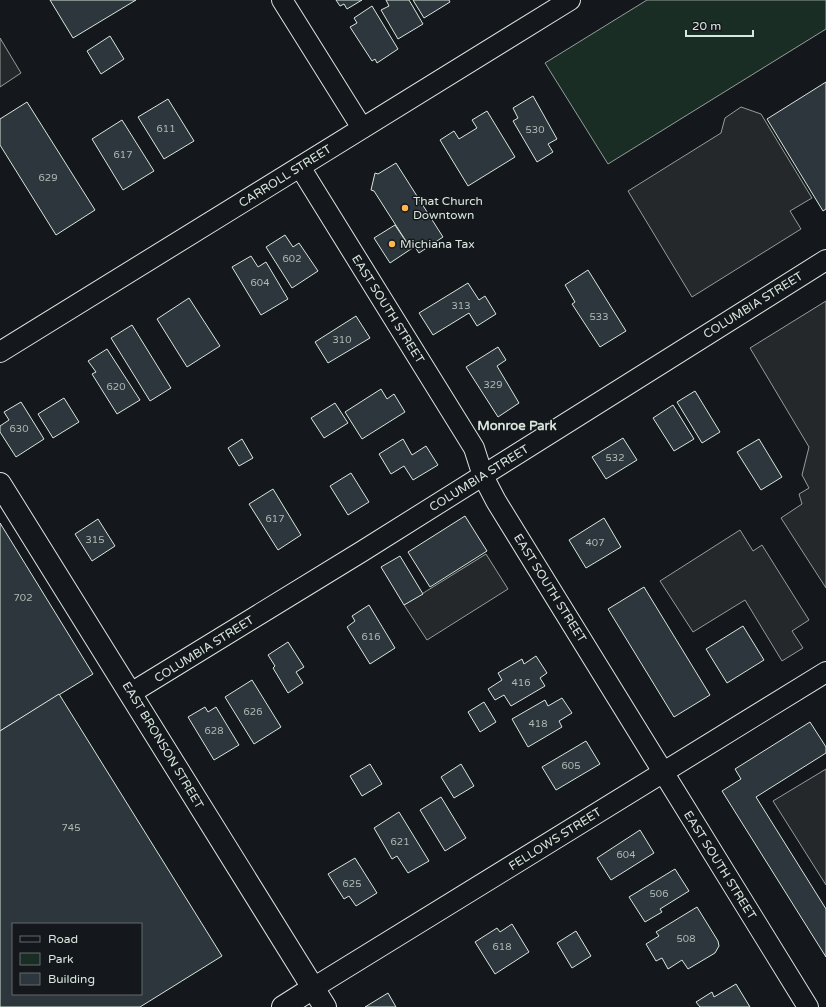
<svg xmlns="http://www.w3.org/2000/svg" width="826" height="1007" font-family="'Varela Round',sans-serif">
<rect width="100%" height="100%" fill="#14181c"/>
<!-- green -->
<path fill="#1a2d24" stroke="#939e99" d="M647,0H826V29L608,164L545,63Z"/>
<!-- parking -->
<g fill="#24282b" stroke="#939e99">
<path d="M0,38L21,73L0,87Z"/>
<path d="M741,107L761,114L812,198L790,211L801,229L692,297L628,191L721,133L725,118Z"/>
<path d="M826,301V588L781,518L802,504L799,494L809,488L802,475L809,447L750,348Z"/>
<path d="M740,530L753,551L762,545L809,620L792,631L803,648L782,661L745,600L693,632L660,581Z"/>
<path d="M486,554L508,589L427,640L404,605Z"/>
<path d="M826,769V885L773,801Z"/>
</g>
<!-- building -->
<g fill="#2c363c" stroke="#d8e6dc" fill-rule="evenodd">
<path d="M50,0H136L73,38Z"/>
<path d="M336,0H362L347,9L344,4L340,6Z"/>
<path d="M409,0L423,24L398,39L381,10L389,6L386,0Z"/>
<path d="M413,0H449L450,2L424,18Z"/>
<path d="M372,6L398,49L377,63L375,59L372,61L350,27L357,23L354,18Z"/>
<path d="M110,36L124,59L101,74L87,51Z"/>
<path d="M826,82V209L823,211L767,119Z"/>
<path d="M533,96L557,139L548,144L553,152L537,162L513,121L518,118L513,108Z"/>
<path d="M168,99L194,141L164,159L138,117Z"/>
<path d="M27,102L95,210L56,235L0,145V119Z"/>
<path d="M487,111L515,157L468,186L440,140L454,131L459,139L477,128L472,120Z"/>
<path d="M122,120L154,171L123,190L92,139Z"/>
<path d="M396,163L443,237L419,253L415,247L411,249L374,191L371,190L375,173L378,174Z"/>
<path d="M395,225L411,249L390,263L374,238Z"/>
<path d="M285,235L293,247L299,243L318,271L292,288L266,247Z"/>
<path d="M251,256L258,267L266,262L288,299L261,315L232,267Z"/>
<path d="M588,270L626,331L600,347L572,304L575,302L565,285Z"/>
<path d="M468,283L479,300L485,296L496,314L477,326L469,313L433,335L419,313Z"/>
<path d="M189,298L220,346L187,367L157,319Z"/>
<path d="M356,316L370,338L328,363L315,342Z"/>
<path d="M132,325L171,388L150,401L111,338Z"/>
<path d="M498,347L506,360L497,366L519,403L498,417L466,367Z"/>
<path d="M107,349L140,400L117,414L92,374L96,372L88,361Z"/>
<path d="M381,389L387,399L394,394L405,412L362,439L345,412Z"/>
<path d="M695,391L720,432L702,443L677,402Z"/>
<path d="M64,398L79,422L53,438L38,414Z"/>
<path d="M21,402L44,439L16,457L0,432V426L9,420L4,412Z"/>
<path d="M335,403L348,423L324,438L311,418Z"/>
<path d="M673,405L694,439L674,451L653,418Z"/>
<path d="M623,438L637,460L606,479L592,457Z"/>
<path d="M242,439L253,458L239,466L228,448Z"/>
<path d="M403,439L412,455L426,446L438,465L413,480L404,466L391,474L379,454Z"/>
<path d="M759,439L782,477L761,490L737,452Z"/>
<path d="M351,473L369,502L348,515L330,486Z"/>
<path d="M273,489L301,535L278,550L249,504Z"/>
<path d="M465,516L487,551L430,587L408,552Z"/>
<path d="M604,518L621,547L586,568L569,540Z"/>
<path d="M98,519L115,546L92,561L75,534Z"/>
<path d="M0,523L93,674L0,731Z"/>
<path d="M400,556L423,594L404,605L381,567Z"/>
<path d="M644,587L710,695L674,717L608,609Z"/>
<path d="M369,605L395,648L370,664L347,627L355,621L352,616Z"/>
<path d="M743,626L764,660L727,683L706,649Z"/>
<path d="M288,642L304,667L296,672L303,683L288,693L273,668L275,666L268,655Z"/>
<path d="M536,656L547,673L540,678L545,686L511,706L504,695L495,700L488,689L502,680L498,673L522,659L524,664Z"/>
<path d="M252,680L281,727L254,744L225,697Z"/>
<path d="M59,694L222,956L140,1007H0V731ZM13,924H141V994H13Z"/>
<path d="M562,698L572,713L559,721L562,727L528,747L512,719L545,700L548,706Z"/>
<path d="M484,702L496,722L480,732L468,712Z"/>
<path d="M205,707L208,712L216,707L239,745L214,760L188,717Z"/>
<path d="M810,722L826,747V753L756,797L826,909V957L722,791L741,779L735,769Z"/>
<path d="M586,741L600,764L556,790L542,767Z"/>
<path d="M370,764L382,784L362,796L350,776Z"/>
<path d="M461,764L474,786L454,798L441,777Z"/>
<path d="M441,797L466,838L445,851L420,810Z"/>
<path d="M399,812L429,861L408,873L397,856L392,859L374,828Z"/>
<path d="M640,830L654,853L611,880L597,858Z"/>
<path d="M355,858L377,893L356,906L349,896L344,899L328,874Z"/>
<path d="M675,869L689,891L660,909L662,912L645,922L629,897Z"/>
<path d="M697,907L718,941L719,946L715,953L688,969L682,960L668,969L662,958L656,961L646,944L659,936L656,932Z"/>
<path d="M512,924L529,952L495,974L475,942L497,928L500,932Z"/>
<path d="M576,931L591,956L572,968L557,943Z"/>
<path d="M736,984L750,1007H700L696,1002L712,992L714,997Z"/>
<path d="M388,993L396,1007H365Z"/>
</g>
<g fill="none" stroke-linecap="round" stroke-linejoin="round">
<!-- street casing -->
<g stroke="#d8e6dc" stroke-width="22">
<g id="street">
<path d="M282,0L362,128"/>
<path d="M300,167L474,448L483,476L496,501L808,1007"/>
<path d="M0,352L570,0"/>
<path d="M131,693L361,552L826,260"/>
<path d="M313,988L826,672"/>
</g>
</g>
<!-- secondary casing -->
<g stroke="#d8e6dc" stroke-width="24">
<g id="secondary">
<path d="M0,484L325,1007"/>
<path d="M283,1007L313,988"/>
</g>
</g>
<!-- street -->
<use href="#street" stroke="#14181c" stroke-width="20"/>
<!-- secondary -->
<use href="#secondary" stroke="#14181c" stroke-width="22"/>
</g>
<!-- markers -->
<g fill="#ffb74d" stroke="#14181c" stroke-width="1.5">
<circle cx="405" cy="208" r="4"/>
<circle cx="392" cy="244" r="4"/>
</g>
<g text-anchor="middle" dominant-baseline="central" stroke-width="3" stroke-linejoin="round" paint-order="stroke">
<!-- number labels -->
<g font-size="10" fill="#adbab4">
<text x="166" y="129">611</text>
<text x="535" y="130">530</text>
<text x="123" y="155">617</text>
<text x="48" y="178">629</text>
<text x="292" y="259">602</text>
<text x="260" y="283">604</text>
<text x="461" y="306">313</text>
<text x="599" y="317">533</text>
<text x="342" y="340">310</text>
<text x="493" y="385">329</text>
<text x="116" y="387">620</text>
<text x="19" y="429">630</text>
<text x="615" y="458">532</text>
<text x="275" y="519">617</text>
<text x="95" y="540">315</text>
<text x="595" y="543">407</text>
<text x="23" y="598">702</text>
<text x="371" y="637">616</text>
<text x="521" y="683">416</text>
<text x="253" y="712">626</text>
<text x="538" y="724">418</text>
<text x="214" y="731">628</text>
<text x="571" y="766">605</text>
<text x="71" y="828">745</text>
<text x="400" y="842">621</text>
<text x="626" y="855">604</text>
<text x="352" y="884">625</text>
<text x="659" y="894">506</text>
<text x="686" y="939">508</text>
<text x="502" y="947">618</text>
</g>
<!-- street labels -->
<g font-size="12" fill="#d8e6dc" stroke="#14181c">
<text transform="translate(285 176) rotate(-32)">CARROLL STREET</text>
<text transform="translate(753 305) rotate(-32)">COLUMBIA STREET</text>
<text transform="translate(388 309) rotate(58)">EAST SOUTH STREET</text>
<text transform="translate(479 478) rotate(-32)">COLUMBIA STREET</text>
<text transform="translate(550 588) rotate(58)">EAST SOUTH STREET</text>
<text transform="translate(204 649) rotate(-32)">COLUMBIA STREET</text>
<text transform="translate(163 745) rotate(59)">EAST BRONSON STREET</text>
<text transform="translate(555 839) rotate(-32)">FELLOWS STREET</text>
<text transform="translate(720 865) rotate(58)">EAST SOUTH STREET</text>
</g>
<!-- poi labels -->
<g font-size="12" fill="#d8e6dc" stroke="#14181c" text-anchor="start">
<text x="413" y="201">That Church<tspan x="413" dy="14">Downtown</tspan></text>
<text x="400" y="244">Michiana Tax</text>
</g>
<!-- neighbourhood labels -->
<g font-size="13" font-weight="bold" fill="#d8e6dc" stroke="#14181c">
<text x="517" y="426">Monroe Park</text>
</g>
</g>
<!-- legend -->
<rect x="12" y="923" width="130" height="72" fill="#14181c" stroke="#626a69"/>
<rect x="20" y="936" width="20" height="6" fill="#14181c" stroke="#626a69"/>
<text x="48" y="943" font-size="12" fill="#d8e6dc">Road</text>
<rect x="20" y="953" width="20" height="12" fill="#1a2d24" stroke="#626a69"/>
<text x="48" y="963" font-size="12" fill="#d8e6dc">Park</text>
<rect x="20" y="973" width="20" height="12" fill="#2c363c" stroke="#626a69"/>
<text x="48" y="983" font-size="12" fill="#d8e6dc">Building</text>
<!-- scale -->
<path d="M686 30v6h67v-6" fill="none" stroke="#d8e6dc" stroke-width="2"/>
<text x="692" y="30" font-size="12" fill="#d8e6dc" stroke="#14181c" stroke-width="3" paint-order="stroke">20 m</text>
</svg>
